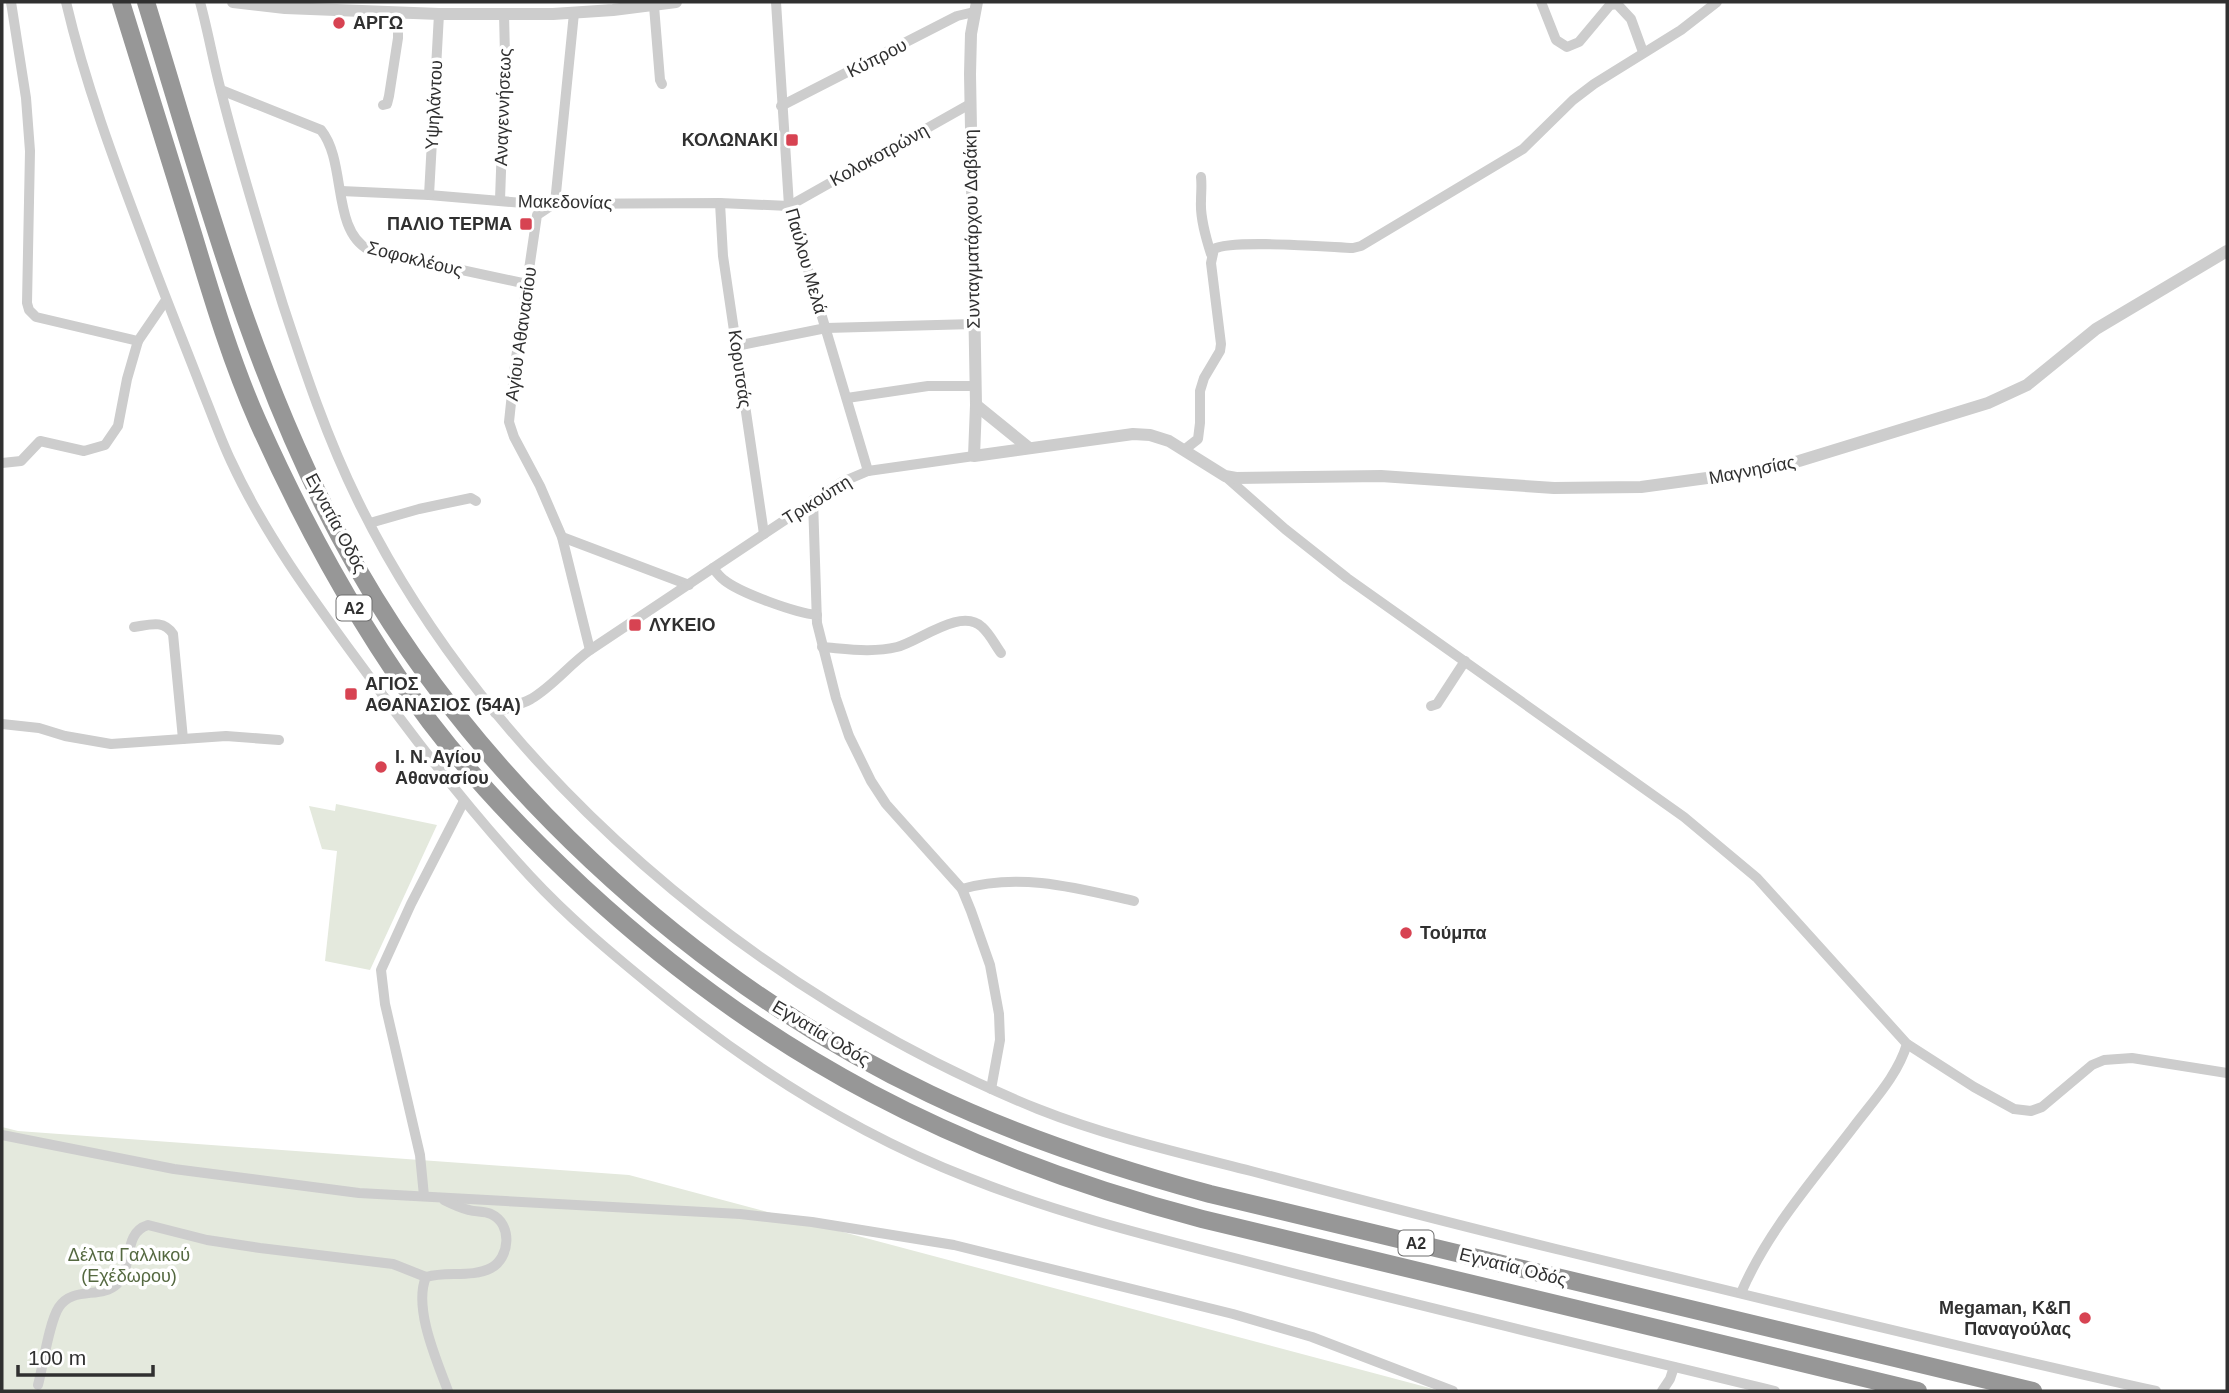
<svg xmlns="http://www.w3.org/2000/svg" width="2229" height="1393" font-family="Helvetica,sans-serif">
<rect width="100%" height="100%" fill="#fff"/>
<!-- green -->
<g fill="#e4e9dd">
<path d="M336,804L437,825L370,970L325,961L337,851L322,849L309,806L335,811Z"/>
<path d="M2,1127L18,1131L629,1175L1441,1391H2Z"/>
</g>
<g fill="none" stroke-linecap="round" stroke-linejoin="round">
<!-- minor -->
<g stroke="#cdcdcd" stroke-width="10">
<path d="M11,2L26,98L30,151L27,303L29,310L36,317L138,341L166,300"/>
<path d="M66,2C85,83 114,161 144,240C163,292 184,343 204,395C213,417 221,440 231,461C266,537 317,605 366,672C417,743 471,812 530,876C568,917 611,953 654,988C749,1066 854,1133 969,1178C1069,1218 1174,1242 1277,1269C1443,1312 1609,1351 1775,1391"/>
<path d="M200,2C208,31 213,61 221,91C239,163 261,234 283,305C305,372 327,438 358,501C491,773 759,996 1038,1109C1106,1136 1180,1153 1251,1171C1353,1198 1454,1224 1556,1249C1756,1297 1956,1347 2156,1391"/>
<path d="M776,2L789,206L868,471"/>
<path d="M1541,2L1556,40L1567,47L1579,42L1610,5L1617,4L1631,19L1643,52"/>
<path d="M654,6L660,80L662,84"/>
<path d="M574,13L555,203L537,215L515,365L509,422L514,437L540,486L562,537L590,650"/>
<path d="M221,90L321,130C347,162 331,230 369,250L527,284"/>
<path d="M383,105L387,104L389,96L398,38V13"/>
<path d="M781,106L957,16L974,12"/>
<path d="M1201,177C1202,186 1201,192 1201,201C1200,218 1206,238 1211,254"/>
<path d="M341,191L429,195L535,204L720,203L789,206L970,104"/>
<path d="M429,195L439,14"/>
<path d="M500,200L505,56L504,13"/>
<path d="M720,203L723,256L764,534"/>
<path d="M736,346L826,328L974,324"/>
<path d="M847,398L928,386H975"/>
<path d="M1184,450L1198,439L1200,423V391L1204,378L1220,351L1221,344L1211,263L1214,249C1231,239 1328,247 1353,248L1361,246L1523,149L1573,100L1594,84L1681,30L1717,2"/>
<path d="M2,463L21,461L40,441L84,451L105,445L118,426L127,379L138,341"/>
<path d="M1225,476L1285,529L1347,578L1684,817L1757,878L1907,1044L1974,1087L2014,1109L2031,1111L2042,1107L2092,1065L2104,1060L2132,1058L2227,1073"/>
<path d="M813,500L817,623L836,698L849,736L871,781L886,804L962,889L971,911L990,965L999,1014L1000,1040L991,1089"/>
<path d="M370,523L419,509L471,498L476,501"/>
<path d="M562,537L689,585"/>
<path d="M713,568C716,572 720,577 724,580C740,593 796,613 817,615"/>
<path d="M134,627C149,625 163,619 173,634L183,739"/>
<path d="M822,647C848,649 872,653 897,647C920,641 961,607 982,627C990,634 995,645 1001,653"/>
<path d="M1431,706L1437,704L1465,661"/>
<path d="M495,713C506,708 520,705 531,699C553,686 569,665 590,650L842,482L868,471L974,456"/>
<path d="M2,724L39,728L65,736L111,744L226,736L279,740"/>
<path d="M962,889C1019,872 1077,888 1134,901"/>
<path d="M2,1135L174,1169L359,1193L740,1214L812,1222L954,1245L1233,1314L1312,1337L1453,1391"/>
<path d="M424,1196L420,1155L385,1004L381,970L411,904L464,801"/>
<path d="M444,1200C452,1204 460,1208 469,1210C476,1212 485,1211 491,1214C513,1224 510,1258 491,1268C472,1278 446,1271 426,1277C413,1308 437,1361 448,1391"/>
<path d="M1741,1293C1767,1232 1812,1181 1852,1129C1872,1102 1897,1077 1907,1044"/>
<path d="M38,1385C43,1366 49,1322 59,1307C73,1286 101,1299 117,1284C134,1267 122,1233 148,1225L207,1240L260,1248L393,1264L426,1277"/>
<path d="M1662,1391L1670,1379L1674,1367"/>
</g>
<!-- tertiary -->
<g stroke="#cdcdcd" stroke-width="12">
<path d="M233,2L285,8L439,14H553L613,10L676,2"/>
<path d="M977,2L971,34L970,74L976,405L974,456L1133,434L1150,435L1169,441L1225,476L1236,478L1381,476L1554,488L1641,487L1751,472L1799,461L1962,411L1988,403L2027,385L2096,329L2227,251"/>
<path d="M976,405L1029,448"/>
</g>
<!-- motorway -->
<g stroke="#979797" stroke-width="18">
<path d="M121,2C145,79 169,156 193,234C212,297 231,361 258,422C305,527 361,629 430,722C476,782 528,836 583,887C767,1057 961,1156 1202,1219L1918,1391"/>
<path d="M146,2C202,183 250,369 340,537C466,773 689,979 930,1094C1020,1137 1114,1168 1210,1194L2033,1391"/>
</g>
</g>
<!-- markers -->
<g fill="#d74352" stroke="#fff" stroke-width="2.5">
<circle cx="339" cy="23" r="7"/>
<rect x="785" y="133" width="14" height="14" rx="3.5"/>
<rect x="519" y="217" width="14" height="14" rx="3.5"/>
<rect x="628" y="618" width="14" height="14" rx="3.5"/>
<rect x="344" y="687" width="14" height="14" rx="3.5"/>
<circle cx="381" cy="767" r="7"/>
<circle cx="1406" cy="933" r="7"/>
<circle cx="2085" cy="1318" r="7"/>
</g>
<g text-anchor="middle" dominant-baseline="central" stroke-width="7" stroke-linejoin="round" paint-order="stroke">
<!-- shield labels -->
<g fill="#fff" stroke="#6e6e6e" stroke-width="2">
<rect x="336.5" y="595.5" width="35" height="25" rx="5"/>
<rect x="1398.5" y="1230.5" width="35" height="25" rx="5"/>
</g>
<g font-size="16" font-weight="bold" fill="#303030">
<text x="354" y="608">Α2</text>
<text x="1416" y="1243">Α2</text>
</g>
<!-- poi labels -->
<g font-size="18" font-weight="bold" fill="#303030" stroke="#fff" text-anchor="start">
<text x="353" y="23">ΑΡΓΩ</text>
<text x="778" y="140" text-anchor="end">ΚΟΛΩΝΑΚΙ</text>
<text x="512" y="224" text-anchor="end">ΠΑΛΙΟ ΤΕΡΜΑ</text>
<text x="649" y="625">ΛΥΚΕΙΟ</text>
<text x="365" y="684">ΑΓΙΟΣ<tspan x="365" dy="21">ΑΘΑΝΑΣΙΟΣ (54Α)</tspan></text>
<text x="395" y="757">Ι. Ν. Αγίου<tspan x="395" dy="21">Αθανασίου</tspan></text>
<text x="1420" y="933">Τούμπα</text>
<text x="2071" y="1308" text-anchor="end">Megaman, Κ&amp;Π<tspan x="2071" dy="21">Παναγούλας</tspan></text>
</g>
<!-- street labels -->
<g font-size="18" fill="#303030" stroke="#fff">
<text transform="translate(877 58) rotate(-27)">Κύπρου</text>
<text transform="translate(434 105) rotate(-87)">Υψηλάντου</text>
<text transform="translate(503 107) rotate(-88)">Αναγεννήσεως</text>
<text transform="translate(879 155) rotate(-29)">Κολοκοτρώνη</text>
<text transform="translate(565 202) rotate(1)">Μακεδονίας</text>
<text transform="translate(972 229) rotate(-91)">Συνταγματάρχου Δαβάκη</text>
<text transform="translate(415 259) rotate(14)">Σοφοκλέους</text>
<text transform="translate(806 261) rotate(74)">Παύλου Μελά</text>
<text transform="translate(521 334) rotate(-82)">Αγίου Αθανασίου</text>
<text transform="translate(740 369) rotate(82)">Κορυτσάς</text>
<text transform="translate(1752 470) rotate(-11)">Μαγνησίας</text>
<text transform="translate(817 500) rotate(-32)">Τρικούπη</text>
<text transform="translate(336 523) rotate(62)">Εγνατία Οδός</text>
<text transform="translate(821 1033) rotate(31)">Εγνατία Οδός</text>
<text transform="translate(1513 1267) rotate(14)">Εγνατία Οδός</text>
</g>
<!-- park labels -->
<g font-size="18" fill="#556941" stroke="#fff">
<text x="129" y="1255">Δέλτα Γαλλικού<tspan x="129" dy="21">(Εχέδωρου)</tspan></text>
</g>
</g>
<!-- border -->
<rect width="2229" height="1393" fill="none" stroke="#303030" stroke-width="7"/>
<!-- scale -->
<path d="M18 1365v10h135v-10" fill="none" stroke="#303030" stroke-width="3.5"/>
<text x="28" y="1365" font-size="21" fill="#303030" stroke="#ffffff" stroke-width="5" paint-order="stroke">100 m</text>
</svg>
